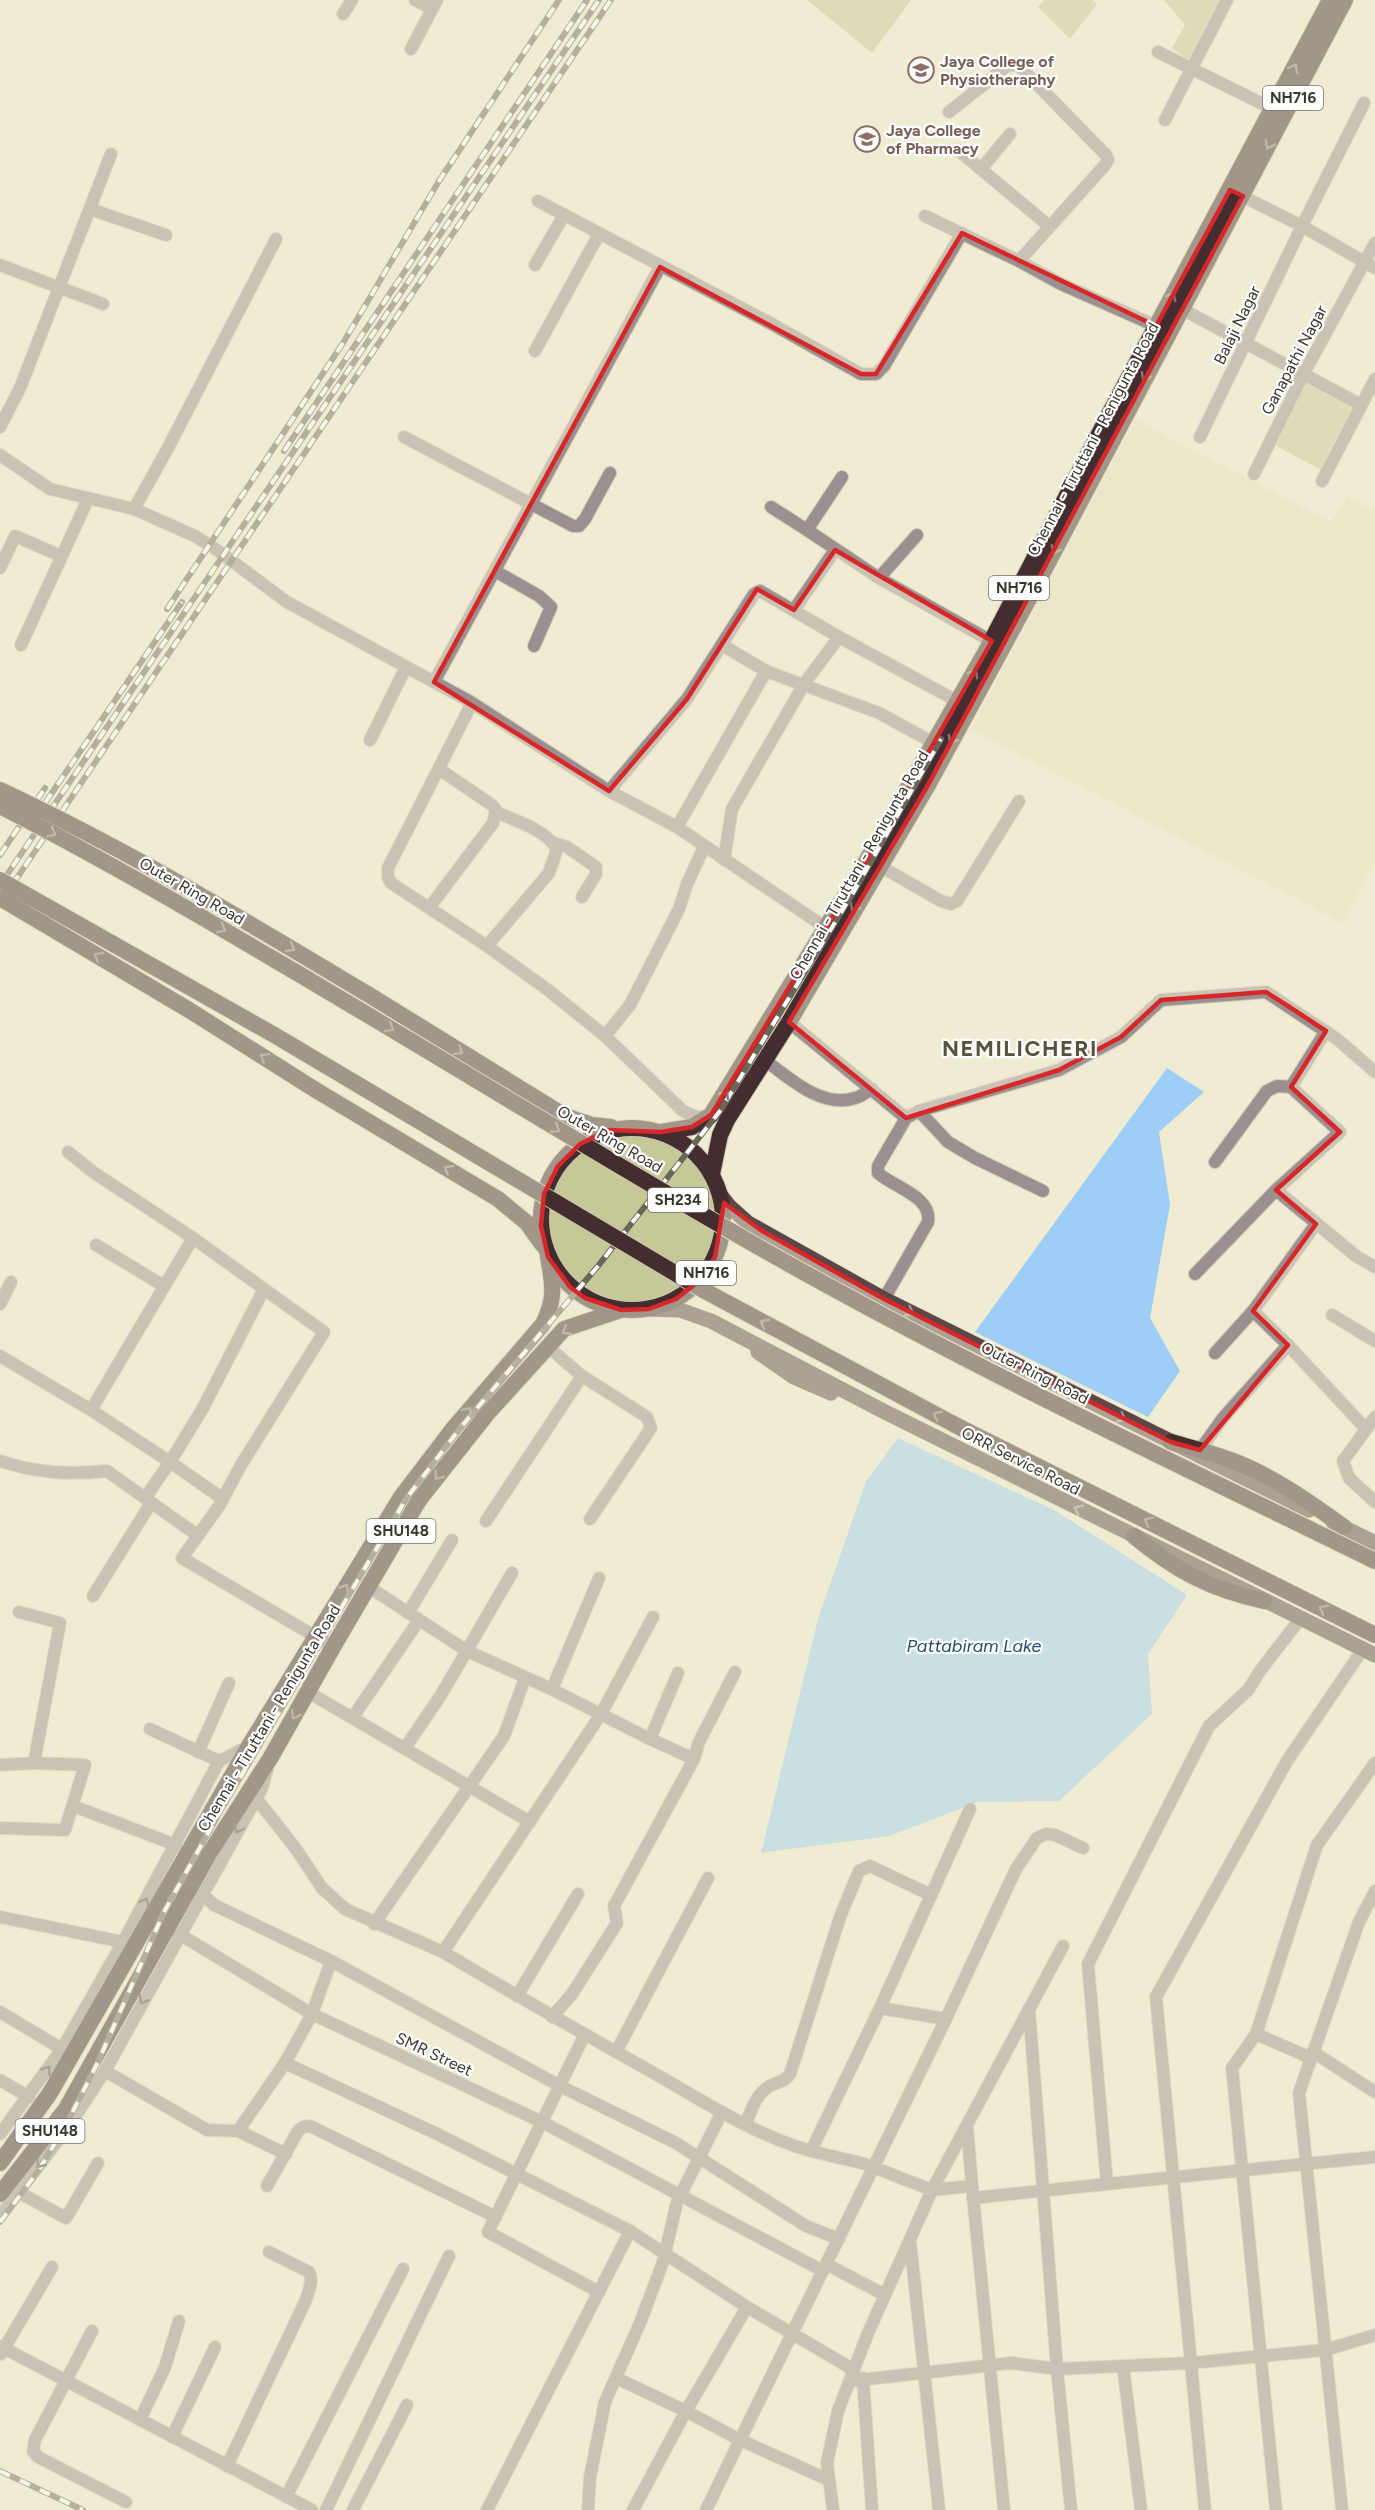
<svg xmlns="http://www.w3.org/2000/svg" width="1375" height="2510" font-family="Figtree,sans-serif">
<rect width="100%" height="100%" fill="#f0ecd2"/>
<!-- built -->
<path fill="#e6e0bf" d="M1135,420L1331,522L1348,497L1375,511V860L1343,923L971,729Z"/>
<!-- green -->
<g fill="#c5c897">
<path d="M807,0H911L872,53Z"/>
<path d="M1044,0H1092L1097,4L1070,39L1038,7Z"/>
<path d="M1164,0H1221L1191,62L1172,48L1185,25Z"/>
<path d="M1304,379L1357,407L1324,471L1276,446Z"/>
<circle cx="633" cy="1219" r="84"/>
</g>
<!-- water -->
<g fill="#9ccef7">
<path d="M1167,1068L1204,1092L1159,1132L1170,1205L1150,1318L1180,1371L1148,1417L975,1332Z"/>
<path d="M898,1438L1056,1511L1187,1595L1148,1654L1152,1714L1059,1801L978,1802L889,1836L761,1853L818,1619L866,1481Z"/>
</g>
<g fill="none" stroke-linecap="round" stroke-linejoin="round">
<!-- minor casing -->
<g stroke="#cbc8b1" stroke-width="14">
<g id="minor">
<path d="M415,0L432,9"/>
<path d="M343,14L352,0"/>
<path d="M411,49L437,0"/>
<path d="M1158,52L1273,109"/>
<path d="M949,112L1007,66L1017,64L1106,155L1108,160L1105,165L1019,261"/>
<path d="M1165,120L1227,0"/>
<path d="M958,150L1049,226"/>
<path d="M981,169L1010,134"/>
<path d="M1236,193L1302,226L1375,268"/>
<path d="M538,201L772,324L861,374H876L884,366L962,233"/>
<path d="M90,209L166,235"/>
<path d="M925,216L1019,261L1061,284L1156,326"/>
<path d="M0,265L103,304"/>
<path d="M535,265L564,215"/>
<path d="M1182,309L1361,405"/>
<path d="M535,351L599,234"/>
<path d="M0,427L20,388L111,154"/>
<path d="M404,437L573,526H579L585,519L610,473"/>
<path d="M1200,437L1302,226L1364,103"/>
<path d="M0,455L50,489L134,509L195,536L217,550L287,602L469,701L609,791L677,827L832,932"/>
<path d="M1254,474L1303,375L1375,243"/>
<path d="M842,477L807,530L879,578L991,641"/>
<path d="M1322,481L1375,379"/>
<path d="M771,507L807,530"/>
<path d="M134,509L169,446L276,239"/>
<path d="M0,568L15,536L61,556"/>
<path d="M495,571L539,596L551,607L534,646"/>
<path d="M879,578L917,535"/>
<path d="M794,610L835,550"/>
<path d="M839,637L957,701"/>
<path d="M21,645L88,499"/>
<path d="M722,645L766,671L879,713L934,743"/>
<path d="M434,682L660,267"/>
<path d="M472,703L388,868V877L391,883L487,946"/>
<path d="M370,740L406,667"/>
<path d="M609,791L687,699L754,594L760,591L839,637L804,684L732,809L724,860"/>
<path d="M495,812C515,820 546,830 557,849L549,873L487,946L548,990L605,1036L630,1005L679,909L687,884L704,847"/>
<path d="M677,827L766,671"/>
<path d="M553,843L567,847L596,867V874L582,897"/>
<path d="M880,866L941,901L951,904L957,901L1019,801"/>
<path d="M429,908L493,823L496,810L492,805L439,769"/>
<path d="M789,1022L906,1118L919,1111L1059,1070L1121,1037L1161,1000L1266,992L1337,1039L1375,1072"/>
<path d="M1326,1031L1291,1087L1340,1132L1276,1190L1356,1256L1375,1267"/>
<path d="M605,1036L682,1110C692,1116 698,1118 710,1116"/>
<path d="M765,1060C789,1078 822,1109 855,1098C861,1097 866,1092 872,1089"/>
<path d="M919,1111L948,1142L975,1158L1043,1191"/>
<path d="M1215,1162L1267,1091L1277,1086L1291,1087"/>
<path d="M1316,1224L1253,1311L1288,1345L1366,1429"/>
<path d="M193,1238L324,1332L241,1465L219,1506L182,1558L333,1647"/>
<path d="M96,1245L164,1286"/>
<path d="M1195,1274L1276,1190"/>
<path d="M884,1299L928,1222C932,1196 893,1187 878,1173V1166L906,1118"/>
<path d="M0,1304L11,1282"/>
<path d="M1332,1315L1375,1341"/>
<path d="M1215,1353L1253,1311"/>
<path d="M0,1356L91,1410L193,1238L93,1172L68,1152"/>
<path d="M582,1376L647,1417L651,1428L590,1519"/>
<path d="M91,1410L170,1462L203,1408L264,1289"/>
<path d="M1375,1417L1343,1461L1349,1478L1375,1502"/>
<path d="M1200,1450L1223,1418L1288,1345"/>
<path d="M0,1461C36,1473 69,1475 107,1471L197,1535"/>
<path d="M145,1498L170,1462L223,1499"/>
<path d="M486,1521L582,1376L547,1346"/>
<path d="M369,1587L467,1651L545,1686L650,1739L694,1759L614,1906L617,1923L572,1994L552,2017"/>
<path d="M93,1596L151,1503"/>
<path d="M408,1613L452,1540"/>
<path d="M653,1617L601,1714L443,1952C512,1993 582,2033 652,2072C703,2101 754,2135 811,2151"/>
<path d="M1300,1619L1260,1671L1248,1690L1209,1726L1088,1964L1107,2184L1375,2157"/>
<path d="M552,1689L599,1578"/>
<path d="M308,1692L530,1822"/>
<path d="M353,1717L419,1620"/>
<path d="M150,1729L219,1761"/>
<path d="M650,1739L678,1673"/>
<path d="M405,1748L441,1695L512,1573"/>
<path d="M198,1752L229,1683"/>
<path d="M694,1759L699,1742L735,1672"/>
<path d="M0,1765L34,1763"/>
<path d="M256,1798L296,1849L322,1888L345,1909L443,1952"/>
<path d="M73,1806L176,1845"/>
<path d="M0,1828L65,1830L85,1765L34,1763L60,1623L19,1612"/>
<path d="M202,1894L214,1905L331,1961L560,2086L676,2143L806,2226L839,2239"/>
<path d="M0,1917L123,1942"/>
<path d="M374,1924L504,1736L525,1678"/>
<path d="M179,1934L312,2014L542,2122L823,2271"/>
<path d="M331,1961L312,2014L285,2063L435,2133L630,2231L747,2307L854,2370"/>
<path d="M517,1996L578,1894"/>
<path d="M880,2008L811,2151L865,2164L932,2190L972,2186L967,2126"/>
<path d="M1029,2009L1057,2369L1191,2363L1325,2350L1375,2335"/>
<path d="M0,2012L62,2049"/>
<path d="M946,2019L880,2008L970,1809"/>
<path d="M1256,2034L1311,2058"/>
<path d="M584,2036L488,2232L599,2292"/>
<path d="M616,2052L708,1878"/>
<path d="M1313,2052L1375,2092"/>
<path d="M105,2071L207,2130L238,2131L286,2154"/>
<path d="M0,2080L29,2097"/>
<path d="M746,2123C752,2108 757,2091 774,2084C781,2081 785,2081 790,2074L840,1917L859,1871L870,1866L931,1895"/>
<path d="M238,2131L285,2063"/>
<path d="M0,2134L62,2049L123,1942L219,1761L249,1746"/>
<path d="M267,2186L298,2131L303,2127L310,2126L496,2217"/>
<path d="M972,2186L1004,2510"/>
<path d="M18,2192L66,2218L98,2163"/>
<path d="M973,2198L1107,2184"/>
<path d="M0,2216L69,2126L105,2071L262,1788L267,1770"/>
<path d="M910,2241L939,2510"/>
<path d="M826,2264L885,2295"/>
<path d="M92,2331L35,2440L33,2451L38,2457L126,2502"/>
<path d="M0,2346L312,2510"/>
<path d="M1,2354L52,2267"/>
<path d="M1123,2366L1141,2510"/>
<path d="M616,2378L686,2411L740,2440L706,2510"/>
<path d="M863,2378L872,2510"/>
<path d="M850,2381L1011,2363L1057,2369L1071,2510"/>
<path d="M140,2420L165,2367L179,2321"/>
<path d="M172,2437L215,2347"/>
<path d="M227,2466L305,2302C308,2293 314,2281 309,2272L269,2252"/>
<path d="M829,2480L740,2440L943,2025L1016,1869L1037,1838L1046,1834L1055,1835L1083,1848"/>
<path d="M286,2497L403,2269"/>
<path d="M326,2510L449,2256"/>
<path d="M353,2510L407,2405"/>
<path d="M487,2510L630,2231"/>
<path d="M588,2510L590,2477L605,2402L640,2323L663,2262L677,2202L722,2112"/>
<path d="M633,2510L686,2411L747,2307"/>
<path d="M833,2510L827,2463L838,2411L868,2333L932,2190L1063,1946"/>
<path d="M1205,2510L1156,1997L1287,1761L1363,1649"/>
<path d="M1276,2510L1232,2068L1256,2034L1317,1845L1375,1763"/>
<path d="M1342,2510L1299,2093L1359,1922L1375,1891"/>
</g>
</g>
<!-- major casing -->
<g stroke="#cbc8b1" stroke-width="16">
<g id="major">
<path d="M719,1193L729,1206L748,1223L884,1299L1309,1510"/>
<path d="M649,1309L680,1310L711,1321L885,1412L1375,1655"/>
<path d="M758,1352L794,1377L831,1393"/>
<path d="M1333,1522L1375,1543"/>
</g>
</g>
<!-- highway casing -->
<g stroke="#cbc8b1" stroke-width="18">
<g id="highway">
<path d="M374,998L565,1116L592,1125L611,1127"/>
<path d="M314,1089L498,1199L527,1223L542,1244"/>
<circle cx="632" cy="1219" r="91"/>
<path d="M661,1132L692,1127L711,1115L864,865L986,651L1111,411L1330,0"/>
<path d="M712,1174L720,1135L727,1120L789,1022L928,785L1030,597L1345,0"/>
<path d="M1171,1442C1192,1448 1213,1453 1233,1461C1273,1476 1309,1502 1344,1527"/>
<path d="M1134,1536C1176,1571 1210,1589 1264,1601"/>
<path d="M0,2163L50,2093L249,1746L401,1497L452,1430L543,1324C556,1298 553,1285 548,1257"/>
<path d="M0,2194L66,2109L209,1854L271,1757L333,1647L419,1500L487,1414L564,1329L621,1310"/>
</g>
</g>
<!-- minor -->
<use href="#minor" stroke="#9c8f90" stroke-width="12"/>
<!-- major -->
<use href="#major" stroke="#5b4648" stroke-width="15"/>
<!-- highway -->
<use href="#highway" stroke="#442d2f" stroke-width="16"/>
<!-- rail casing -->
<g stroke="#6a6759" stroke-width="6">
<g id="rail">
<path d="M284,451L587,0"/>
<path d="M167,609L343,343L439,181L559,0"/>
<path d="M45,803L182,602"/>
<path d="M0,855L45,788"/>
<path d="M0,885L599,0"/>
<path d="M0,903L611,0"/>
<path d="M0,2222L39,2170L69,2119L98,2062L164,1912L221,1810L406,1499L461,1427L598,1266L720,1111L856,888L941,739"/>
<path d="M0,2471L83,2510"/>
</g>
</g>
<!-- rail -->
<use href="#rail" stroke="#fff" stroke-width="4" stroke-dasharray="11" stroke-linecap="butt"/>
<!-- highway-bridge casing -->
<g stroke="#cbc8b1" stroke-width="18" stroke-linecap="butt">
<g id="highway-bridge">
<path d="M0,790C130,851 251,924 374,998"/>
<path d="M0,806C94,854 185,907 275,960C432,1052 586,1148 743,1238C948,1356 1163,1457 1375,1561"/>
<path d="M0,880L276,1036L705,1291L959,1427L1375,1635"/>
<path d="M0,898L189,1010L314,1089"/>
</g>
</g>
<!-- highway-bridge -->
<use href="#highway-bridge" stroke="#442d2f" stroke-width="16"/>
</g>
<!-- one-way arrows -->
<defs><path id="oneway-chevron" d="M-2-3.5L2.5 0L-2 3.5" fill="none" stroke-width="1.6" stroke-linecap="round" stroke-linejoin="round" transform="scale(1.5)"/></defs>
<g stroke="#857678">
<use href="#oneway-chevron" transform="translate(1294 68) rotate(-62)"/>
<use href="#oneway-chevron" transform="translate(1269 145) rotate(118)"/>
<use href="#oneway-chevron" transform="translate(1172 296) rotate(-62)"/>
<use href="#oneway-chevron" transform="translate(1145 377) rotate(118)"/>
<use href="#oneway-chevron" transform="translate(1055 550) rotate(117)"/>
<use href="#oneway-chevron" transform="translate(974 673) rotate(-60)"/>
<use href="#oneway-chevron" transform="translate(952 740) rotate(119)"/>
<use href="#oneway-chevron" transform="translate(52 833) rotate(27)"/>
<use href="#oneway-chevron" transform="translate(854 908) rotate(120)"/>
<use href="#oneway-chevron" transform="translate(222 929) rotate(30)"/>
<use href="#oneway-chevron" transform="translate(291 948) rotate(31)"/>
<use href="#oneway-chevron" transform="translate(98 956) rotate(-149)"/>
<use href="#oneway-chevron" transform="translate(390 1028) rotate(31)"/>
<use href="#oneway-chevron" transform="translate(459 1051) rotate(31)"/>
<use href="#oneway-chevron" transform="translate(264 1057) rotate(-148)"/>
<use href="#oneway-chevron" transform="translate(725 1094) rotate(-58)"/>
<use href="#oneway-chevron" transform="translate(556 1129) rotate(31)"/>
<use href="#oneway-chevron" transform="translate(448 1169) rotate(-149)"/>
<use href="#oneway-chevron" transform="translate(764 1323) rotate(-152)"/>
<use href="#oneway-chevron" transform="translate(566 1331) rotate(150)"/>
<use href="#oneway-chevron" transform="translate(468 1411) rotate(-50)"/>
<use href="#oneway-chevron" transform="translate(937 1415) rotate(-152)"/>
<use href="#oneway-chevron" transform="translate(438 1476) rotate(128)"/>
<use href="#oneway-chevron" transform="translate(1148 1521) rotate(-154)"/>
<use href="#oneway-chevron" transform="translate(345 1588) rotate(-59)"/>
<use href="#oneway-chevron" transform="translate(1323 1609) rotate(-153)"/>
<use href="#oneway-chevron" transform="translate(295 1715) rotate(119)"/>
</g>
<g stroke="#9d9091">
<use href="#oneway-chevron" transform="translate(910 1312) rotate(27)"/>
<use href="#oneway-chevron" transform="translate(1122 1418) rotate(27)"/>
<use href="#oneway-chevron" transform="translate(1078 1509) rotate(-154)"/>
</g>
<g stroke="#514c45">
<use href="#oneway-chevron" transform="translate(238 1829) rotate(119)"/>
<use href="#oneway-chevron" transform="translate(145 1902) rotate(-61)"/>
<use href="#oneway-chevron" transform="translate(143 2000) rotate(119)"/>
<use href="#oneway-chevron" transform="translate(47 2070) rotate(-55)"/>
<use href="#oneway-chevron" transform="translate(40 2164) rotate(128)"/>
</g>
<!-- marked area -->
<path d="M0 0H1375V2510H0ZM1230,190L1243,196L928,785L789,1022L906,1118L1059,1070L1121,1037L1161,1000L1266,992L1291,1008L1326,1031L1291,1087L1340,1132L1276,1190L1316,1224L1253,1311L1288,1345L1200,1450L1171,1442L884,1299L762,1231L724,1203L715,1257L699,1281L676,1299L649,1309L621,1310L585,1298L570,1287L548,1257L541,1226L544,1194L558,1166L580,1144L609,1130L661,1132L692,1127L711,1115L864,865L992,641L835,550L794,610L757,589L687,699L609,791L434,682L660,267L861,374H876L962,233L1156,326Z" fill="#f0ecd2" fill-opacity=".55" fill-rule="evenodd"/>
<path fill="none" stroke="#d62828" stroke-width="4.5" stroke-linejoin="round" d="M1230,190L1243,196L928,785L789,1022L906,1118L1059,1070L1121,1037L1161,1000L1266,992L1291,1008L1326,1031L1291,1087L1340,1132L1276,1190L1316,1224L1253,1311L1288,1345L1200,1450L1171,1442L884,1299L762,1231L724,1203L715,1257L699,1281L676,1299L649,1309L621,1310L585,1298L570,1287L548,1257L541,1226L544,1194L558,1166L580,1144L609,1130L661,1132L692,1127L711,1115L864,865L992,641L835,550L794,610L757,589L687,699L609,791L434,682L660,267L861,374H876L962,233L1156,326Z"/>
<!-- icons -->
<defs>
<g id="university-ring" transform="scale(1.35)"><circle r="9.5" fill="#fff" stroke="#8d6e63" stroke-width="1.5"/><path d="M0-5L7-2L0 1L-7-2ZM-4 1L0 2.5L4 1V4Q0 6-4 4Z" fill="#8d6e63"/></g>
</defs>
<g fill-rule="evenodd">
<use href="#university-ring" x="921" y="70"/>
<use href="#university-ring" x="867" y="139"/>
</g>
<g text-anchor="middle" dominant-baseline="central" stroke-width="4.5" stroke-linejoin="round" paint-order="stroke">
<!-- shield labels -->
<g fill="#fff" stroke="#74726b" stroke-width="1.5">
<rect x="1263" y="86" width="60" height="24" rx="4.5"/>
<rect x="989" y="576" width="60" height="24" rx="4.5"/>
<rect x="648" y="1188" width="60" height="24" rx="4.5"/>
<rect x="676" y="1261" width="60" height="24" rx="4.5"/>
<rect x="366.5" y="1519" width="69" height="24" rx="4.5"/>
<rect x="15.5" y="2119" width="69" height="24" rx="4.5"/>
</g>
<g font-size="15" font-weight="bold" fill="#38362c">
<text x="1293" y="98">NH716</text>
<text x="1019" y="588">NH716</text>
<text x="678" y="1200">SH234</text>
<text x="706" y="1273">NH716</text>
<text x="401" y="1531">SHU148</text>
<text x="50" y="2131">SHU148</text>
</g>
<!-- education labels -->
<g font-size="16" font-weight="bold" fill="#785e54" stroke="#fff" text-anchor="start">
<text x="940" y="61">Jaya College of<tspan x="940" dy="18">Physiotheraphy</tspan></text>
<text x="886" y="130">Jaya College<tspan x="886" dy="18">of Pharmacy</tspan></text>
</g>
<!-- street labels -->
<g font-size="16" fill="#38362c" stroke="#fff">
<text transform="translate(1237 325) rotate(-64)">Balaji Nagar</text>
<text transform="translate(1294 360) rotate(-62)">Ganapathi Nagar</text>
<text transform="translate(1093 439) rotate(-62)">Chennai - Tiruttani - Renigunta Road</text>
<text transform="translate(859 865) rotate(-60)">Chennai - Tiruttani - Renigunta Road</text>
<text transform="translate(192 891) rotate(30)">Outer Ring Road</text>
<text transform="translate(610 1139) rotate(30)">Outer Ring Road</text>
<text transform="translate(1035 1373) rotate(27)">Outer Ring Road</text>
<text transform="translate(1021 1461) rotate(27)">ORR Service Road</text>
<text transform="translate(269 1718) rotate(-59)">Chennai - Tiruttani - Renigunta Road</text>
<text transform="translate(434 2054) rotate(25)">SMR Street</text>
</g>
<!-- water labels -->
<g font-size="18" font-style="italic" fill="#1d4c6e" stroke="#fff">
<text x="974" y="1646">Pattabiram Lake</text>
</g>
<!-- district labels -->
<g font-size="22" font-weight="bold" letter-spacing="1.5" fill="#56523c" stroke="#fff">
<text x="1020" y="1048">NEMILICHERI</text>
</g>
</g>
</svg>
